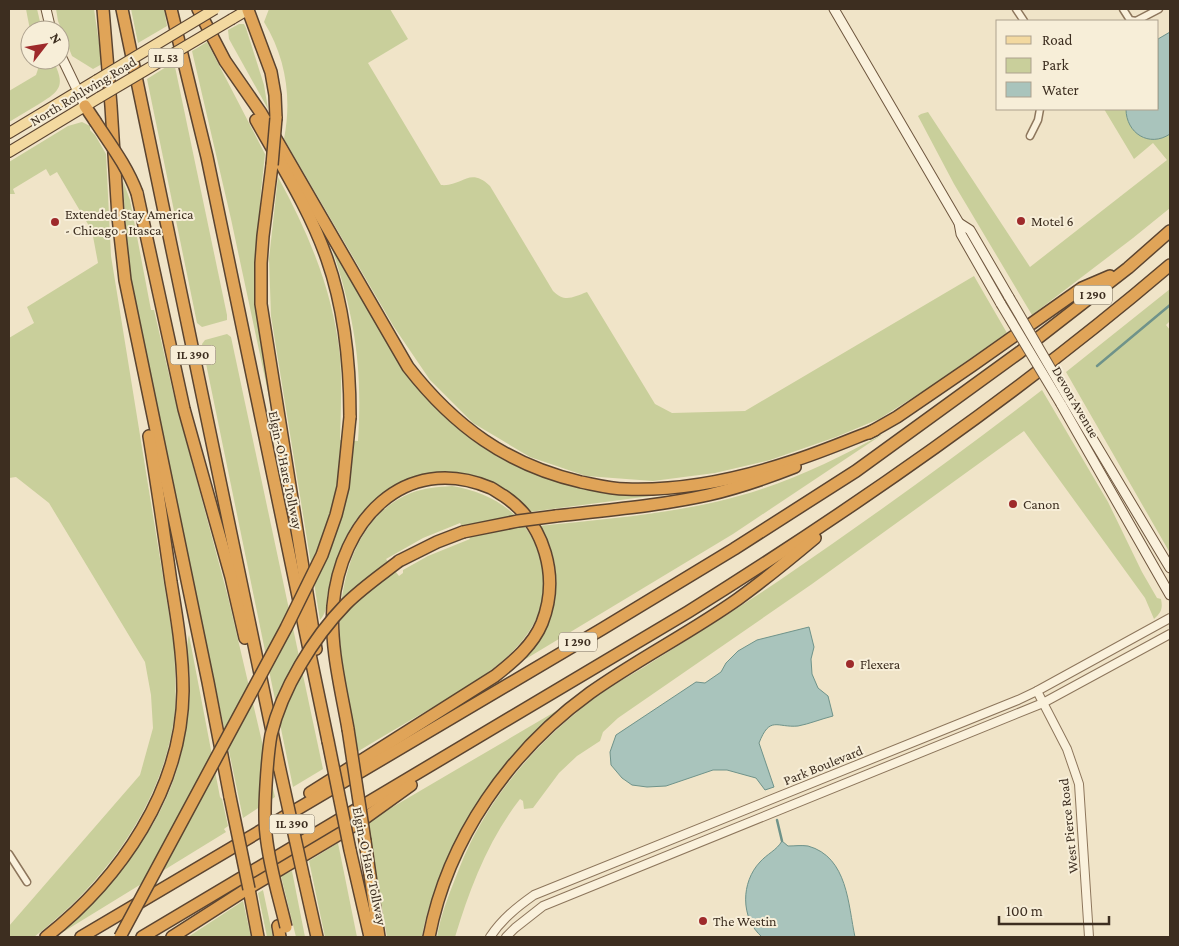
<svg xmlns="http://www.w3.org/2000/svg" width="1179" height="946" font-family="'Crimson Pro',serif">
<rect width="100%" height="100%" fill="#f0e4c8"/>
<!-- green -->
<g fill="#c9cf9b" fill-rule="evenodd">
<path d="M26,9H37L42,30H30Z"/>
<path d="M56,9H94L102,64L93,69L72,56L58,21Z"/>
<path d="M131,9H164L167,26L138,43Z"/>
<path d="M269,9H390L408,39L368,63L441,185C463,187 469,166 490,186L553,291C565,303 573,297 587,292L655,404L672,413L745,411L974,276L1007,333L925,390L879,419L836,437L770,460L715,473L653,481L586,476L530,457L473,423L430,380L394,327L284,139C292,98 286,58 264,22Z"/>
<path d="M239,24H244L246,28L264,85L268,109L229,39L228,30Z"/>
<path d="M207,42L265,154L261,191L256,268L278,439L231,219L192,51Z"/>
<path d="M36,60H53C65,85 62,90 39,104C29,110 19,116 9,122V91L36,75L38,69Z"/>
<path d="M174,62L227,315V320L202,327L197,323L147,79Z"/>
<path d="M1104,109H1126V112C1129,118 1133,130 1138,134C1147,142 1161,140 1170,134V208L1133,238L1032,315L954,184L918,116L921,114L928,112L1030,267L1167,160L1153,143L1134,159Z"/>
<path d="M82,122L90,126V130L95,135L106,154L111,256L174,645C175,667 176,689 175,710C166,801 105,883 34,937H9V926L140,775L153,728L151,695L145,662L49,503L16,477L9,478V338L34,323L27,307L98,263L92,231L57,172L50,176L46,169L13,189L15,194H9V162L68,126Z"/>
<path d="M278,177C309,234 333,291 340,356C342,384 341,412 340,440L358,441C363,365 354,312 329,240C344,267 360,295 375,322C386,341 396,360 409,377C473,462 561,498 666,494L529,512C518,501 507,490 493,483C435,454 366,486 343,544C337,559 331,576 328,592C326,603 328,611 320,620L271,316L269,259Z"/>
<path d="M123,181L130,200L151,310H154L173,392L228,597L275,797L243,818L132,288L126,238Z"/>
<path d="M1170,289V321L1166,325L1170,330V553L1066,372Z"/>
<path d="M227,334L231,337L323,769L293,787L202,344L205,340Z"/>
<path d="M1042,390L1108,502L1142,572L1157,598L1161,599C1163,609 1161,613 1154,619L1145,598L1024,431L812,584L618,718L603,732L600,741L577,756L559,773L533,808L524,809L523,801L520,799C488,840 470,888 455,937H437C441,913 450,892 459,869C486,800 534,745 592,700C610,686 630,676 649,664C693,636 737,609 780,580C869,519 957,456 1042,390Z"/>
<path d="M883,434L733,534L524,660C558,622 568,571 540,526C614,518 690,513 762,489C804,475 844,455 883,434Z"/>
<path d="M452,486C488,492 519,509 535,544C570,626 495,671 435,706C409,721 383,736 357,752C353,728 349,704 345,680C342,661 339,642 340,623C341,573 360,513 411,493C424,488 438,487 452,486ZM460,523L470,539L428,556L403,570V573L399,576L386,559L423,538Z"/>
<path d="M189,635L220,797L222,799L228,826L224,829L226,832L55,937C119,880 176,815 186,726C188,710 190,693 190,677C189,663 185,648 189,635Z"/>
<path d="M575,700C565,707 554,715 545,723C498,766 461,820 439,879C432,898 425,917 422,937H387L367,822Z"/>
<path d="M338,843L357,937H325L309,861Z"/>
<path d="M292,871L305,937H296L281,876Z"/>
<path d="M263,890L273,937H267L258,893Z"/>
<path d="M243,901L251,937H188Z"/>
</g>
<!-- water -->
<g fill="#a9c4bc" stroke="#6f938a">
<path d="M1170,32V134C1149,148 1126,133 1126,109H1158V39Z"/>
<path d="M809,627L814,647L811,659L812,674L818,688L828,696L833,716C821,719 809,724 798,726C777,728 770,715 759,743L774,787L765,790L756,778L727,770H713L666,786L647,787L632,785L622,778L611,765L610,752L616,735L696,682L705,683L721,672L726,663L738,651L757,640Z"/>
<path d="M782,841L788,846C795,846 801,845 808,846C848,857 848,905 855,937H762C740,918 741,882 760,862C767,854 777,850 782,841Z"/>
</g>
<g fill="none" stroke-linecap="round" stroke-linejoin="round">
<!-- stream -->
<g stroke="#6f938a" stroke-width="2.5">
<path d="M1097,366L1170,305"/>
<path d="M777,820L782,841"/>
</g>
<!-- minor casing -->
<g stroke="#8d765c" stroke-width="9">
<g id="minor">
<path d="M1016,9L1024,21"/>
<path d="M1123,9L1130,20L1136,21"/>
<path d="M1136,21L1159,9"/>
<path d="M1030,136L1038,120L1040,109"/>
<path d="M9,854L27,882"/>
</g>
</g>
<!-- tertiary casing -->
<g stroke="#8d765c" stroke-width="10">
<g id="tertiary">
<path d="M1037,691L1067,749L1079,784L1089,937"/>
<path d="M490,937C502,919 517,907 534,895L1018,700L1037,691L1170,618"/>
<path d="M506,937L515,928L543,906L1043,703L1170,634"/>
</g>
</g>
<!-- secondary casing -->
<g stroke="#6f573f" stroke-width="11">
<g id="secondary">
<path d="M46,9L51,30"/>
<path d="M834,9L959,223L961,234L1001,304"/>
<path d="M60,54L85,106"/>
<path d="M959,223L970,230L1009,297"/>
<path d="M1068,398L1170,568"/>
<path d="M1061,404L1170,595"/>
</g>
</g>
<!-- primary casing -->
<g stroke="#5b4430" stroke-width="12">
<g id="primary">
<path d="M232,19L249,9"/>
<path d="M9,133L97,80"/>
<path d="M9,152L100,97"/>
</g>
</g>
<!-- motorway casing -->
<g stroke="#5b4430" stroke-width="14">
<g id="motorway">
<path d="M103,9L111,106L118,217L125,280L208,682L230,797"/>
<path d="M122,9L280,770"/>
<path d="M171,9L207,157L328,741"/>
<path d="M198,9L225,61L261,113L408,367C454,426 507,465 581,482C596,485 611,489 626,489C681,491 738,479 790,462C819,453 847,441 875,430"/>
<path d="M248,10L271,72L275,95L276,118"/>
<path d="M85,106L95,121"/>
<path d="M256,120C281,165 310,210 327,259C345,310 350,363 350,417"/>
<path d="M272,165L263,236L261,263V304L316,649"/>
<path d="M137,193L184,409L231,577L245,638"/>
<path d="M869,433L897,417L973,365L1082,288L1110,276"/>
<path d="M556,516C607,510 658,506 708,495C738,488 767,478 795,467"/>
<path d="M399,561L437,542L463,532"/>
<path d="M310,793L495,676C514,661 533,645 542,623C560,577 545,524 504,496C500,494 495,490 491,488C403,451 340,523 333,606C330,647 341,689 348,729"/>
<path d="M365,841L379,937"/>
<path d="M350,850L370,937"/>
<path d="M304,879L317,937"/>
<path d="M249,889L258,937"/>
<path d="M278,926L280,937"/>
<path d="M46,937C121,878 182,789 183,691C183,654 177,618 171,582C164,533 157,485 149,436"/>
<path d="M81,937L602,629L734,549L856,471L1020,352L1128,268L1170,231"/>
<path d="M142,937L688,612C856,507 1019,394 1170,265"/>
<path d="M172,937L247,889L358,823L411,785"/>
<path d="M429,937C448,838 510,751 590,693C638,659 690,633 738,599C764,580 790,559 815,538"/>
</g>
</g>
<!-- minor -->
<use href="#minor" stroke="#faf1dc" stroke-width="6"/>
<!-- tertiary -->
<use href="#tertiary" stroke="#faf1dc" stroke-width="8"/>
<!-- secondary -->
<use href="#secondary" stroke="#faf1dc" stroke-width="9"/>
<!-- primary -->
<use href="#primary" stroke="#f3d9a0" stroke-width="10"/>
<!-- motorway -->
<use href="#motorway" stroke="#e0a458" stroke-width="11"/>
<!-- secondary-bridge casing -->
<g stroke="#6f573f" stroke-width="11" stroke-linecap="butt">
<g id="secondary-bridge">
<path d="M1009,297L1068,398"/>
<path d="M1001,304L1061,404"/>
</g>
</g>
<!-- primary-bridge casing -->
<g stroke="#5b4430" stroke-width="12" stroke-linecap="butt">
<g id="primary-bridge">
<path d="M97,80L215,9"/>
<path d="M100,97L232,19"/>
</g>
</g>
<!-- motorway-bridge casing -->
<g stroke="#5b4430" stroke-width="14" stroke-linecap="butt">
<g id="motorway-bridge">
<path d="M95,121C110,144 127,166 137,193"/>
<path d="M272,165L276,118"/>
<path d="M463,532L518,521L556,516"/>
<path d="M348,729L365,841"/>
<path d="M328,741L350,850"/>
<path d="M280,770L304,879"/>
<path d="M230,797L249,889"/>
<path d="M286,927C279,897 269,866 266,834C264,818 265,801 266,785C267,768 268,752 271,735C282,689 313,638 346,604C362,588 381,575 399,561"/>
<path d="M120,937L286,628L322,555L336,515L343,487L350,417"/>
</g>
</g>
<!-- secondary-bridge -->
<use href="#secondary-bridge" stroke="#faf1dc" stroke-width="9"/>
<!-- primary-bridge -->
<use href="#primary-bridge" stroke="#f3d9a0" stroke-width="10"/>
<!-- motorway-bridge -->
<use href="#motorway-bridge" stroke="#e0a458" stroke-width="11"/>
</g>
<!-- markers -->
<g fill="#9e2a2b" stroke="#f7eed8" stroke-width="2">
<circle cx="1021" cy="221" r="5"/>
<circle cx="55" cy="222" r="5"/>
<circle cx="1013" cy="504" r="5"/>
<circle cx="850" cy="664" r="5"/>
<circle cx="703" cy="921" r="5"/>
</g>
<g text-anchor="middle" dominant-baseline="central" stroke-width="4" stroke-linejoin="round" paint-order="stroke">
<!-- shield labels -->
<g fill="#f7eed8" stroke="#756857" stroke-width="1">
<rect x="148.5" y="48.5" width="35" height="19" rx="4"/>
<rect x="1074" y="285.5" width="38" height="19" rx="4"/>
<rect x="170.5" y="345.5" width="45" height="19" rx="4"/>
<rect x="559" y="632.5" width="38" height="19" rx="4"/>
<rect x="269.5" y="814.5" width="45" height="19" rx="4"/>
</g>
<g font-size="12" font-weight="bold" fill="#3d2e20">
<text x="166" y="58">IL 53</text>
<text x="1093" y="295">I 290</text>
<text x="193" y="355">IL 390</text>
<text x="578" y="642">I 290</text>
<text x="292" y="824">IL 390</text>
</g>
<!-- street labels -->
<g font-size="14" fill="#3d2e20" stroke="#f7eed8">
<text transform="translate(83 91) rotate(-31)">North Rohlwing Road</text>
<text transform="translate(1076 402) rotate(60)">Devon Avenue</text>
<text transform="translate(286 470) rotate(78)">Elgin-O'Hare Tollway</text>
<text transform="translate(823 765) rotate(-22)">Park Boulevard</text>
<text transform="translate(1068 826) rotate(-96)">West Pierce Road</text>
<text transform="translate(370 866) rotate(78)">Elgin-O'Hare Tollway</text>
</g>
<!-- poi labels -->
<g font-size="14" fill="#3d2e20" stroke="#f7eed8" text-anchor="start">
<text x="65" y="214">Extended Stay America<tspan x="65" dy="16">- Chicago - Itasca</tspan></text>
<text x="1031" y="221">Motel 6</text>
<text x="1023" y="504">Canon</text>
<text x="860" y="664">Flexera</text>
<text x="713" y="921">The Westin</text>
</g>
</g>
<!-- border -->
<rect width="1179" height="946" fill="none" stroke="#3d2e20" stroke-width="20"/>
<!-- legend -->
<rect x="996" y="20" width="162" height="90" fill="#f7eed8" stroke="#ada18e"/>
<rect x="1006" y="36" width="25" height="8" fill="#f3d9a0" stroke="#ada18e"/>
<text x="1042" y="45" font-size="15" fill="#3d2e20">Road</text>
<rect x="1006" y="58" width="25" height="15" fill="#c9cf9b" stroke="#ada18e"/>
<text x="1042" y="70" font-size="15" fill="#3d2e20">Park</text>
<rect x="1006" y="82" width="25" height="15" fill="#a9c4bc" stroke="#ada18e"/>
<text x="1042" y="95" font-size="15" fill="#3d2e20">Water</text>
<!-- north arrow -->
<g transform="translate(45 45) rotate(59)"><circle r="24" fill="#f7eed8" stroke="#ada18e"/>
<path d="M0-4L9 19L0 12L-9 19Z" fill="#9e2a2b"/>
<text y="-8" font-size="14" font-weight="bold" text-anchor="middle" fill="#3d2e20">N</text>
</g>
<!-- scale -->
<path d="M999 916v8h110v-8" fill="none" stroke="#3d2e20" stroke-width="2.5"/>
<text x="1006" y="916" font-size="15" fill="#3d2e20" stroke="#f7eed8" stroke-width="4" paint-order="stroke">100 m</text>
</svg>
